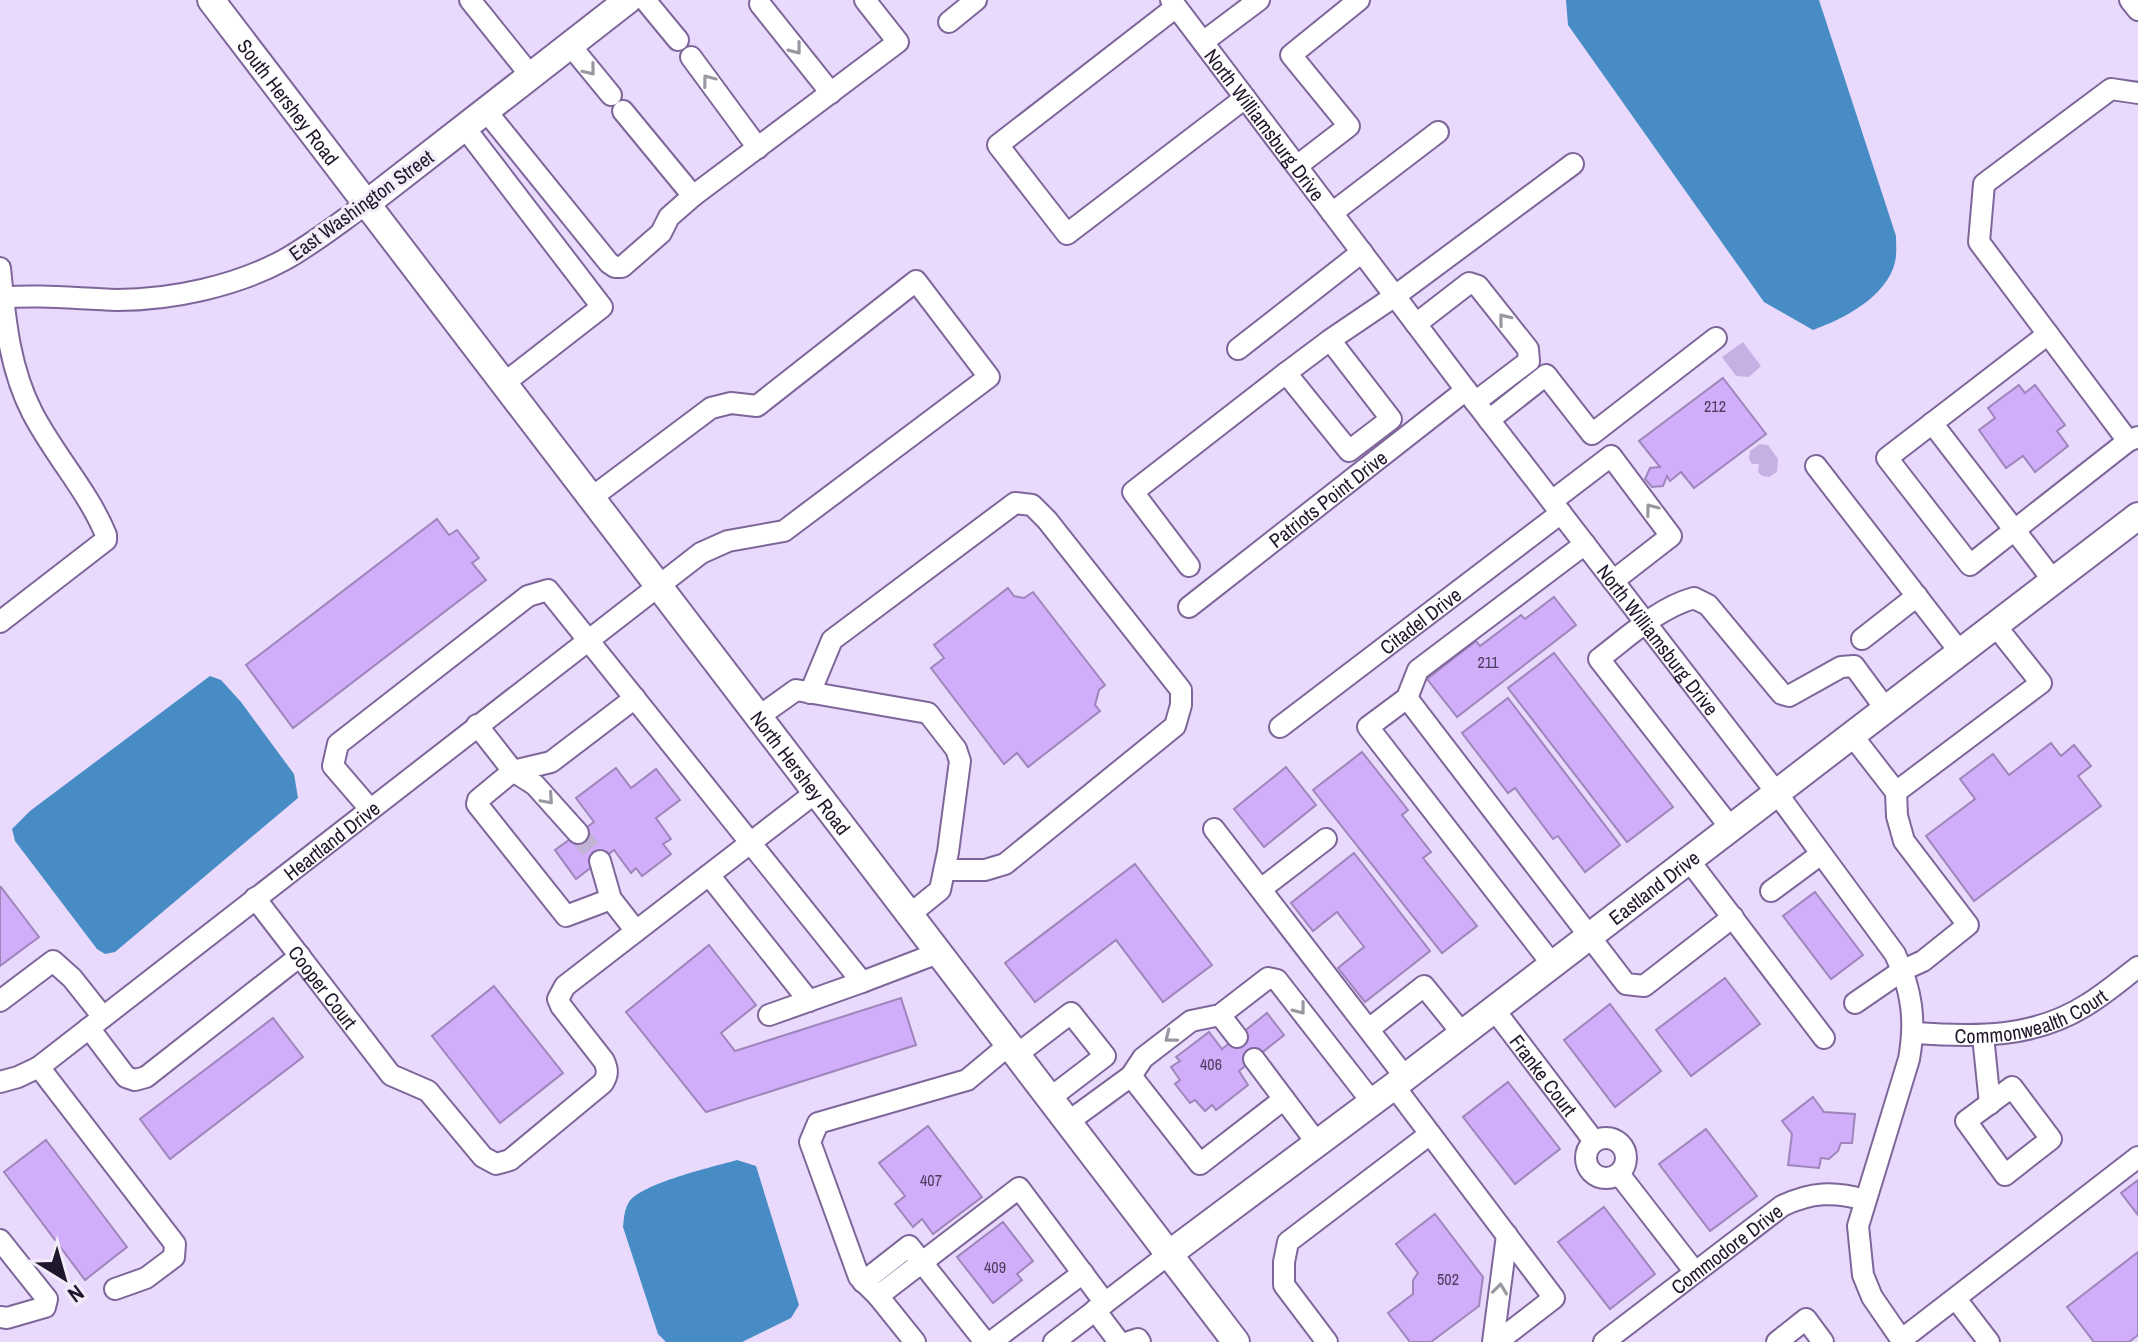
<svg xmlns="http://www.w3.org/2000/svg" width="2138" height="1342" font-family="'Archivo Narrow',sans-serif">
<rect width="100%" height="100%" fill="#e9dafd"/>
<!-- green -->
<g fill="#c7b0e3">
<path d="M1743,342L1761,366L1749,377L1736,376L1722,357Z"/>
<path d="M1760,444L1768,445L1778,459L1777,472L1769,477L1762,476L1758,472L1759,464H1752L1749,459L1750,451Z"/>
</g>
<!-- water -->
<g fill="#478cc4">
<path d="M1566,0H1819L1896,236C1896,244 1897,254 1895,262C1887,297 1843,319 1813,330L1764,302L1568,25Z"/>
<path d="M210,676L221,680L241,702L294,774L298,798L115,952L105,954L97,949L15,841L12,829L30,811Z"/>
<path d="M737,1160L756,1166L799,1305L791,1318L742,1342H666L658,1334L623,1227C624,1219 624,1210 629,1202C642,1183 713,1167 737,1160Z"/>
</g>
<!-- building -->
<g fill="#d0aef9" stroke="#9e85bb" stroke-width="2">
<path d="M1723,378L1766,434L1694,488L1681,472L1670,481L1667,476L1663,486L1652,487L1645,479L1650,468L1660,467L1639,441Z"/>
<path d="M2019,385L2025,393L2035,385L2065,425L2057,431L2068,446L2035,472L2023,456L2006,468L1979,430L1995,418L1988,408Z"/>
<path d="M437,519L449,535L457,530L479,558L472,563L486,580L293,728L246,665Z"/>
<path d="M1008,588L1014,596L1024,598L1033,592L1105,685L1099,690L1095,705L1100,711L1028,767L1017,753L1004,764L931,668L944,658L934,645Z"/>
<path d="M1554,597L1576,625L1457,717L1427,679L1476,641L1480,646L1521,615L1525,619Z"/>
<path d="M1554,653L1673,807L1627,842L1508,688Z"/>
<path d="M1508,698L1620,845L1585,872L1558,836L1553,839L1515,788L1508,793L1462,733Z"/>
<path d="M2051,743L2061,756L2074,745L2091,766L2078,776L2101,806L1974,901L1926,836L1975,799L1960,779L1993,754L2009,775Z"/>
<path d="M1362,752L1408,810L1402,815L1431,852L1423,858L1477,926L1442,953L1313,790Z"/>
<path d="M1286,767L1316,805L1264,847L1234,809Z"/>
<path d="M616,768L631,788L656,769L680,800L656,818L671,839L663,844L671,854L642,876L636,868L631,873L614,850L576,879L555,850L594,822L576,798Z"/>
<path d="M1354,853L1430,951L1365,1002L1338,968L1364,947L1337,912L1313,931L1291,903Z"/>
<path d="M1135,864L1212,965L1163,1002L1116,940L1035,1002L1005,963Z"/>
<path d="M1,887L39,937L0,966V888Z"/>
<path d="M1815,892L1863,955L1831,979L1783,916Z"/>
<path d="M709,945L756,1005L721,1033L735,1051L901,998L916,1045L706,1112L626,1012Z"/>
<path d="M1725,978L1760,1024L1691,1076L1656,1030Z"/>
<path d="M494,986L563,1073L500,1123L432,1036Z"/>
<path d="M1610,1004L1661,1071L1615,1107L1564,1040Z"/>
<path d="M1267,1013L1284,1035L1239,1071L1248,1085L1216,1110L1212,1105L1205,1111L1195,1100L1190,1103L1175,1084L1180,1080L1171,1067L1180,1061L1176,1057L1209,1032L1222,1049Z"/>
<path d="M273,1018L303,1057L170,1159L140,1119Z"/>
<path d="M1508,1082L1560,1149L1515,1184L1463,1117Z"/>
<path d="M1813,1097L1824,1112L1855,1114L1852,1143H1841L1838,1151L1829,1159L1821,1158L1819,1168L1788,1165L1792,1134L1782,1121Z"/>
<path d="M928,1126L982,1197L933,1234L922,1219L913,1227L895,1204L905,1196L879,1163Z"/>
<path d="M1706,1129L1757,1196L1710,1231L1659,1164Z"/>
<path d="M46,1140L127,1247L85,1280L4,1172Z"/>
<path d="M2138,1180V1215L2121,1193Z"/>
<path d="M1604,1207L1655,1274L1610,1309L1558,1242Z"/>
<path d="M1435,1214L1483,1277L1479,1306L1431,1342H1410L1388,1313L1413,1294V1280L1418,1273L1396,1244Z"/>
<path d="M1003,1222L1033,1261L1017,1274L1022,1280L993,1303L957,1257Z"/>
<path d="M2138,1252V1335L2129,1342H2094L2067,1307Z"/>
</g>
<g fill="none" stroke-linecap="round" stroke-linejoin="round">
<!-- minor-tunnel -->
<path stroke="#c1b3d3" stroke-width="20" stroke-dasharray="20 10" stroke-linecap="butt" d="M578,833L600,861"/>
<!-- minor casing -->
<g stroke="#7e669a" stroke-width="24">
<g id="minor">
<path d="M470,0L531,76"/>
<path d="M645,0L678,40"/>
<path id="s1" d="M1171,0L1466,390L1776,792L1895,954C1912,990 1916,1020 1909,1059L1858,1226L1863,1275L1872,1297L1903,1342"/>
<path d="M2130,0L2138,10"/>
<path d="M760,4L831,93"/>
<path d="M1176,7L998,145L1067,234L1245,98"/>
<path d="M949,22L976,0"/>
<path d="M1203,42L1259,0"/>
<path d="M570,45L611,95"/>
<path d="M691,57L758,148"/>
<path d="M2138,93L2111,89L1984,184L1979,242L2128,441L2138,437"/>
<path d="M486,111L609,263L615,267H622L661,233L669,217L693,196L898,42L865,0"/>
<path d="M623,111L693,196"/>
<path d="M465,128L602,307L503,384"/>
<path d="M1297,166L1349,126L1291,55L1359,0"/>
<path d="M1332,213L1438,132"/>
<path d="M0,268C5,318 9,367 32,412C54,455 88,491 106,535V540L0,622"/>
<path d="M0,298C39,294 78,299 117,300C172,300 236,286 284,260C313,244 339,223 366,204"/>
<path d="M1416,324L1469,283L1478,286L1528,349L1529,361L1475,402"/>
<path d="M2048,334L1887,458L1970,565L2128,441"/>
<path d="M1330,340L1286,373L1349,451L1391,419L1330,340L1395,296L1573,164"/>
<path d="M1238,349L1362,252"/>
<path d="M1489,420L1546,375L1592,434L1716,338"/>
<path d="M1932,423L2053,580"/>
<path d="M1816,466L1960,652"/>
<path d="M1552,501L1611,456L1671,536L1613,581"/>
<path d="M1189,566L1133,492L1286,373"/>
<path id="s2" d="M1189,607L1466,390"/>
<path d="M1862,639L1917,596"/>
<path d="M810,693L832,640L1015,503L1032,505L1047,520L1181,690V705L1175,726L1005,864L985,870H945"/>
<path d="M1407,698L1626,984L1644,986L1733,917"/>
<path d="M758,717L796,690L928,713L956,749L960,761L948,852L940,890L909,915"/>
<path d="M477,725L513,771L535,785L578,833"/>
<path id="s3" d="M1280,727L1561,513"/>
<path d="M1851,734L1896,792L2041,683L1995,625"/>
<path d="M370,809L333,766L338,744L528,596L548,590L862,982L938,953"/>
<path d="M1730,827L1599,659C1628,637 1658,608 1694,598L1708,605L1782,694L1789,696L1841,667L1854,666L1885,708"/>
<path d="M1214,829L1405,1077"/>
<path d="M1688,859L1824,1038"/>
<path d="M600,861L611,899L636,931"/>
<path d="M709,875L809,1001"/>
<path d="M1261,889L1326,839"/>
<path d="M1771,891L1821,854"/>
<path id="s4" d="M255,898L391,1075L428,1091L483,1157L496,1164L510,1160L603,1083C608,1075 608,1070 604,1061L561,1006L558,999L565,986L815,793"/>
<path d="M611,899L566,916L477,804L478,800L513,771L551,762L635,698"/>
<path d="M1552,964L1368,727L1407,698L1418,670L1585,544"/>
<path d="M0,1001L53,961L72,978L103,1017"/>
<path d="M1855,1003L1903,970L1923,961L1968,925L1904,841L1897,816L1896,792"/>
<path id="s5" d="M1493,1008L1594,1141"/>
<path d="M769,1015L862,982"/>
<path d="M1220,1015L1237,1037"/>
<path d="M89,1028L126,1077L135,1080L146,1077L300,956"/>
<path d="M1369,1029L1424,986L1462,1033"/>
<path id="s6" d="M1914,1033C1975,1037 2034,1039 2088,1004C2106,993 2122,979 2138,967"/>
<path d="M1983,1036L1990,1104"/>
<path d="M1016,1055L1071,1013L1105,1056L1050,1098"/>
<path d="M1254,1059L1284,1099"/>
<path d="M39,1067L175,1244L174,1257L146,1278L115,1289"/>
<path d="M1131,1076L1143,1058L1191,1021L1220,1015L1268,978L1277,980L1372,1102"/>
<path id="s7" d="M0,1082L18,1077L39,1067L701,553L728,541L784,531L989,377L916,281L757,406L731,403L711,408L591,498"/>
<path d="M1394,1086L1554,1298L1497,1342"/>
<path d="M2012,1087L2051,1139L2005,1175L1966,1121Z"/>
<path d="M1068,1122L1131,1076L1200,1164L1284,1099L1317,1143"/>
<circle cx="1606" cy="1158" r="20"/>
<path d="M1619,1174L1695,1272"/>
<path d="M0,1240L47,1299L45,1307L7,1318L0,1317"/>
<path d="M863,1282L909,1246L985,1342"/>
<path d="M878,1296L859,1277L810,1142L818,1123L967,1080L1009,1045"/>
<path d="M1956,1299L1989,1342"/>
<path d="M1095,1310L1119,1342"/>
<path d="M1901,1340L2138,1157"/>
<path d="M915,1342L878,1296L1019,1188L1105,1303"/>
<path d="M991,1342L1083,1273"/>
<path d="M1054,1342L1169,1254"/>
<path d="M1129,1342L1138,1339L1140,1342"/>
<path d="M1327,1342L1284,1285V1262L1288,1242L1430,1134"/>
<path d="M1493,1342L1507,1235"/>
<path id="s8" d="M1604,1342L1782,1206C1811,1192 1834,1191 1865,1200"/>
<path d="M1777,1342L1806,1319L1823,1342"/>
</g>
</g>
<!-- major casing -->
<g stroke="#7e669a" stroke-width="30">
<g id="major">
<path id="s9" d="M211,0L1236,1342"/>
<path d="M366,204L628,0"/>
<path id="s10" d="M1169,1254L1394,1086L2138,516"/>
</g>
</g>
<!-- minor -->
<use href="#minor" stroke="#fff" stroke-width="20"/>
<!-- major -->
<use href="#major" stroke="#fff" stroke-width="26"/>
</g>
<!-- one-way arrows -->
<defs><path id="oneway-chevron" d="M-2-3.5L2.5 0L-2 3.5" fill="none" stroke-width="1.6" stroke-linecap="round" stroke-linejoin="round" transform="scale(2)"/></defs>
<g stroke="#9b97a0">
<use href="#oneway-chevron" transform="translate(796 49) rotate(52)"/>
<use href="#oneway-chevron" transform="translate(590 70) rotate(51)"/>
<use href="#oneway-chevron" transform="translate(708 80) rotate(-127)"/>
<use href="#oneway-chevron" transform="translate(1504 319) rotate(-129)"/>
<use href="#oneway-chevron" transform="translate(1651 509) rotate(-127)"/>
<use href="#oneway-chevron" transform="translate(548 799) rotate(48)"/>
<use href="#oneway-chevron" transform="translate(1300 1009) rotate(52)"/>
<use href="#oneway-chevron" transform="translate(1170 1037) rotate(142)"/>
<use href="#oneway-chevron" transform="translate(1500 1289) rotate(-83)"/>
</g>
<g text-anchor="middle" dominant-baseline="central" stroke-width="6" stroke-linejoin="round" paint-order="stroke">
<!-- number labels -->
<g font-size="16" fill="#4d3d5f">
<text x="1715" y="406">212</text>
<text x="1488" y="662">211</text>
<text x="1211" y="1064">406</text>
<text x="931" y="1180">407</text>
<text x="995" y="1267">409</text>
<text x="1448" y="1279">502</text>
</g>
<!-- street labels -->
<g font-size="20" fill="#21172c" stroke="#f1ecf8">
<text stroke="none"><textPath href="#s9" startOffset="128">South Hershey Road</textPath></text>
<text stroke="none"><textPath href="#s1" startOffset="156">North Williamsburg Drive</textPath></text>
<text transform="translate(361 205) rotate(-36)">East Washington Street</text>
<text stroke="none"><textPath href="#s2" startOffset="176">Patriots Point Drive</textPath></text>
<text stroke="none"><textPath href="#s3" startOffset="176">Citadel Drive</textPath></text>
<text stroke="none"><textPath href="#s1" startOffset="804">North Williamsburg Drive</textPath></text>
<text stroke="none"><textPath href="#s9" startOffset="972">North Hershey Road</textPath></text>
<text stroke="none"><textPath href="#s7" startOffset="412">Heartland Drive</textPath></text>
<text stroke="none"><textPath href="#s10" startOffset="608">Eastland Drive</textPath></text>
<text stroke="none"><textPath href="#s4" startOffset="112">Cooper Court</textPath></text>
<text stroke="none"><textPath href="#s6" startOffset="120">Commonwealth Court</textPath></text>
<text stroke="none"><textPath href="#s5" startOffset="84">Franke Court</textPath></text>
<text stroke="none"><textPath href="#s8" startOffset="154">Commodore Drive</textPath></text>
</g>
</g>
<!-- north arrow -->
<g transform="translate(64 1278) rotate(143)" stroke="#f1ecf8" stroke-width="6" paint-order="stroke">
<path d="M0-6L14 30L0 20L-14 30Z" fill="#21172c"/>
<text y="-12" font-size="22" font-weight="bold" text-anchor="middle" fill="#21172c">N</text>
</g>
</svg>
